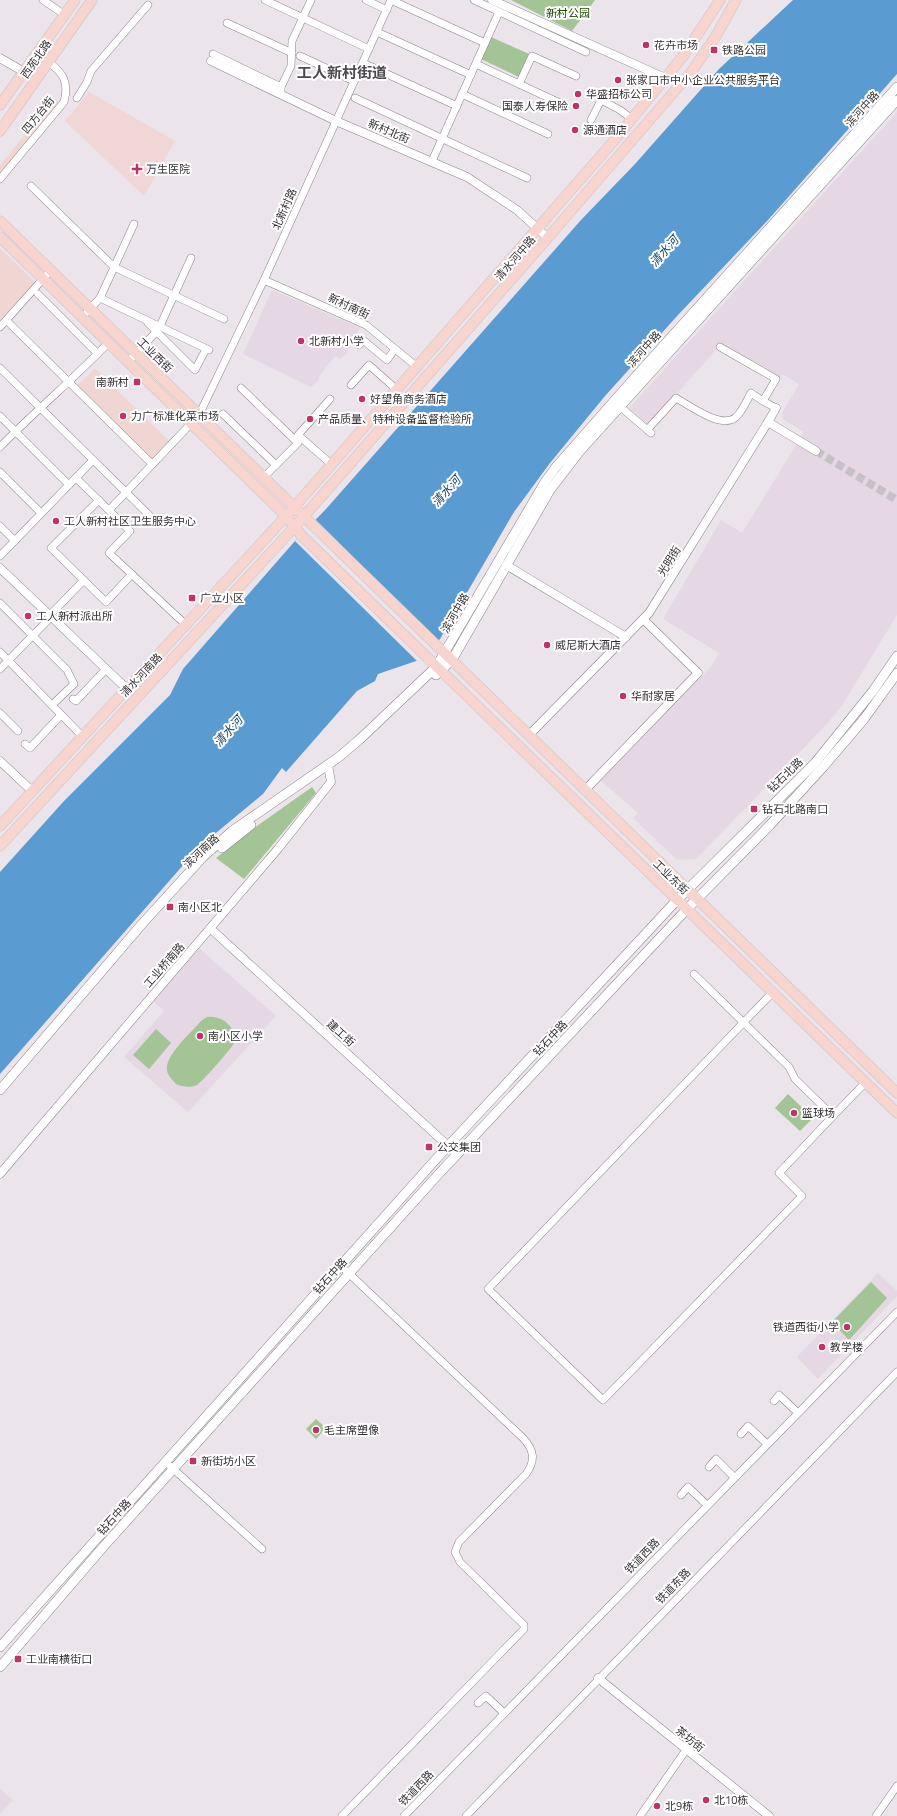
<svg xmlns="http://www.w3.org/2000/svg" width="897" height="1816" font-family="'Titillium Web','Noto Sans SC',sans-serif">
<rect width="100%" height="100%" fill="#ece4eb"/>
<!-- commercial -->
<g fill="#f0d6d2">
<path d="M54,99L59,102L0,174V165Z"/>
<path d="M0,248L36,283L0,323Z"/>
<path d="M95,368L171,443L153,461L77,386Z"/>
</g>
<!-- built -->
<g fill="#e5d7e4">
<path d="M897,112V615L841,707L827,724L696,859L677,860L633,818L638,813L600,780L711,667L719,653L663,619L721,520L742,533L804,432L783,419L782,413L799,384L782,374L780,377L721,344L649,425L629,408Z"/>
<path d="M272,290L360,328L346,354L340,359L335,356L320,375L318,381L311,387L243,354Z"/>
<path d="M199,948L276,1016L188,1112L124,1057L164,1011L152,1000Z"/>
<path d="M878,1273L897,1291V1296L818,1379L797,1357Z"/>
<path d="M0,1789L13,1800L0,1814Z"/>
</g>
<!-- medical -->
<path fill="#f0d6d4" d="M89,92L175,141L144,196L65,121Z"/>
<!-- green -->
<g fill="#a3c494">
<path d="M511,0H595L572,31Z"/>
<path d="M491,37L529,54L519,77L481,59Z"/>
<path d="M312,787L316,793L244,879L216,858L257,826Z"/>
<path d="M207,1017C222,1015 237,1027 234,1043C232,1048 202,1082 197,1085C191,1088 182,1087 176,1084C173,1080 168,1076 167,1071C164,1056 192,1032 201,1021Z"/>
<path d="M156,1029L171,1043L149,1069L133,1055Z"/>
<path d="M788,1094L813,1118L800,1131L775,1108Z"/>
<path d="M871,1282L887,1298L849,1340L832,1322Z"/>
<path d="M316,1419L326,1428L316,1439L306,1429Z"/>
</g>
<!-- water -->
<path fill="#5a9cd2" d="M793,0H897V74L768,220L678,315L605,396L550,463L514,512L440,639L419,660L378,674L375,681L357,691L286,772L282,768L263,794L199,847L0,1074V872L64,801L170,695L183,669L295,541L326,509L581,220L635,164L719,69Z"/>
<!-- pier -->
<path fill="#ece4eb" d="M315,519L439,642L421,661L418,662L295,541Z"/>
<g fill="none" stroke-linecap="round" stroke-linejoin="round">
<!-- tertiary-tunnel -->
<path stroke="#c7c0c6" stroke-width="8" stroke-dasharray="8 4" stroke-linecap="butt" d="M816,451L897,500"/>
<!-- minor casing -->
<g stroke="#8a8389" stroke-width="8">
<g id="minor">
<path d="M43,0L65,15"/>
<path d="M265,0L369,49"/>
<path d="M366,0L387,10"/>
<path d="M391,0L485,43"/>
<path d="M474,0L586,52"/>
<path d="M227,23L292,53"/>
<path d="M377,32L471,75"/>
<path d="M213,54L281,87"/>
<path d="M300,56L354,81"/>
<path d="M363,63L457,106"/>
<path d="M476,64L562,104"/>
<path d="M519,84L532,56L576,76"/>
<path d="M281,94V87L291,66L292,41L311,0"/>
<path d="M462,94L548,134"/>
<path d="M77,98L87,82L91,71L148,5"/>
<path d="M355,98L527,178"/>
<path d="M591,120L601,100L620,110L632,119"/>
<path d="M432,161L499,12"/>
<path d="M0,179L64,102C69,83 64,73 48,62"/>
<path d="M31,186L114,267L224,319"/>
<path d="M264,280L366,325L416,366"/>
<path d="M38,294L98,354"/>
<path d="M100,298L209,350"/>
<path d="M87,312L100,298L134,224"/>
<path d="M9,323L152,464"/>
<path d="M148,323L195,370L206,349"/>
<path d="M160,326L191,258"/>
<path d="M0,327L51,270"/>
<path d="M359,345L363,340L387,360L395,349"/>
<path d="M128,362L156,332"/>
<path d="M0,368L149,515"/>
<path d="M351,385L369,365L396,389"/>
<path d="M241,388L298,443L264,477"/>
<path d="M330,399L298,435L331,464"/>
<path d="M763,401L776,408"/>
<path d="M617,404L651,433"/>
<path d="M223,414L276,465"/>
<path d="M0,416L69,485"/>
<path d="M647,430L676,398C689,405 722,430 736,417C742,412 747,400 751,393L763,401L776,379L720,347"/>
<path d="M0,447C35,411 74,379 109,342"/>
<path d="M0,472L41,513"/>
<path d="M76,478L130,531L109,553L185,624"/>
<path d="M99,500L51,548L106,602L132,574"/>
<path d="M112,507L199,415L264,280L391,0"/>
<path d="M0,526L15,541"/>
<path d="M0,556L93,460"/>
<path d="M0,603L67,670L74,684L52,705"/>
<path d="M50,615L84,580"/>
<path d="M0,652L82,736"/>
<path d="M0,669L51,617"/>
<path d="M73,699L76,701L106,669"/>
<path d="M0,713L18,731"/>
<path d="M25,744L30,748L61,715"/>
<path d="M694,974L789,1067L795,1079L833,1116L779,1173L802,1196L603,1400L488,1289L744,1022L773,992"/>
<path d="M833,1116L866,1082"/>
<path d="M341,1266L523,1438C534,1450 536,1460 526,1474L459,1542L455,1552L460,1562L524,1625V1629L342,1816"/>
<path d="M774,1401L779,1395L797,1412"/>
<path d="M741,1434L748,1426L767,1444"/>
<path d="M170,1466L262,1549"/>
<path d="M709,1467L716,1459L734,1477"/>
<path d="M681,1495L688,1487L707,1505"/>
<path d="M478,1703L486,1696L504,1713"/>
<path d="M404,1816L897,1312"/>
<path d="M466,1816L897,1372"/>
<path d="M640,1816L686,1750"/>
<path d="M876,1816L897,1786"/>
</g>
</g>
<!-- tertiary casing -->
<g stroke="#8a8389" stroke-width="9">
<g id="tertiary">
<path d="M492,0L665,78"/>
<path d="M0,58L24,72"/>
<path d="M211,61L336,121L467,177L517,210L548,238"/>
<path d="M768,422L776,408"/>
<path d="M506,565L626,637"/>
<path d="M0,568L126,688"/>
<path d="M529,735L649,613L768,422L816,451"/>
<path d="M0,761L32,791"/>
<path d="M585,790L698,673L643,619"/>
<path d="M210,928L457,1154"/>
<path d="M0,1174L277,850L331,782L328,765"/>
<path d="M598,1678L769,1816"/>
</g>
</g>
<!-- secondary casing -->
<g stroke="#8a8389" stroke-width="10">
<g id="secondary">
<path d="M436,675L452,660L550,490L580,451L897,100"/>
<path d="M222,848L251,825"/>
<path d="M0,1090L142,924L203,857L232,831L339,757L359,740L436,667L545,482L556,467L637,375L897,87"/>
<path d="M0,1647L437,1158L677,900L815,763L873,691L897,656"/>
<path d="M0,1667L104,1546L435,1178L687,909L770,825L824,766L864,719L897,673"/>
</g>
</g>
<!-- primary casing -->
<g stroke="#c6c5c6" stroke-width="11">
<g id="primary">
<path d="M0,105L75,0"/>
<path d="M0,131L92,0"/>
<path d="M0,221L897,1093"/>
<path d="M0,237L286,516L301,535L897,1113"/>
<path d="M0,826L289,513L612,143L684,55L720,0"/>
<path d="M0,846L299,522L538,249L692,71L716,36L736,0"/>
</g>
</g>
<!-- minor -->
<use href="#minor" stroke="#fff" stroke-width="7"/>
<!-- tertiary -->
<use href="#tertiary" stroke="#fff" stroke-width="8"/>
<!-- secondary -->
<use href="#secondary" stroke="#fff" stroke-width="9"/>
<!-- primary -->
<use href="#primary" stroke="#f8d4ce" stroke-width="10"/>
</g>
<!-- markers -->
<g fill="#bf3369" stroke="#fff" stroke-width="1.5">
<circle cx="646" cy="45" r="4"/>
<rect x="710" y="46" width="8" height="8" rx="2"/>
<circle cx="618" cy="80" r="4"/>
<circle cx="578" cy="94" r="4"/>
<circle cx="576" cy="106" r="4"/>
<circle cx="575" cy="130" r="4"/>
<path d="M135 163h4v4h4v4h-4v4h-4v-4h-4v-4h4z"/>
<circle cx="301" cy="341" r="4"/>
<rect x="133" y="378" width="8" height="8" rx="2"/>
<circle cx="362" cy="399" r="4"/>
<circle cx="123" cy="416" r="4"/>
<circle cx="310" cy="419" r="4"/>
<circle cx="56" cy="521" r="4"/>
<rect x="188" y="594" width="8" height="8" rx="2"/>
<circle cx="28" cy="616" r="4"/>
<circle cx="547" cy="645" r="4"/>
<circle cx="623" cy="696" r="4"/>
<rect x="750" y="805" width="8" height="8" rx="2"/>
<rect x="166" y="903" width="8" height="8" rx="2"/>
<circle cx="200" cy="1036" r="4"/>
<circle cx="794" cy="1113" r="4"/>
<rect x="425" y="1143" width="8" height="8" rx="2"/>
<circle cx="847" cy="1327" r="4"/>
<circle cx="822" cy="1347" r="4"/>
<circle cx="316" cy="1430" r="4"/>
<rect x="189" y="1457" width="8" height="8" rx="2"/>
<rect x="14" y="1655" width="8" height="8" rx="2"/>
<circle cx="706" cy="1800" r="4"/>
<circle cx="657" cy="1806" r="4"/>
</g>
<g text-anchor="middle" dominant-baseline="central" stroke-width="4" stroke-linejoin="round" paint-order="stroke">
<!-- park labels -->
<g font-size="11" fill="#1f4800" stroke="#fff">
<text x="568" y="13">新村公园</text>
</g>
<!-- poi labels -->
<g font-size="11" fill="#353134" stroke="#fff" text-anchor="start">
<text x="654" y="45">花卉市场</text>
<text x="722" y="50">铁路公园</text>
<text x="626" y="80">张家口市中小企业公共服务平台</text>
<text x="586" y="94">华盛招标公司</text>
<text x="568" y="106" text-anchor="end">国泰人寿保险</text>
<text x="583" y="130">源通酒店</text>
<text x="146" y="169">万生医院</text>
<text x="309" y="341">北新村小学</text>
<text x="129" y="382" text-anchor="end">南新村</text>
<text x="370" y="399">好望角商务酒店</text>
<text x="131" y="416">力广标准化菜市场</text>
<text x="318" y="419">产品质量、特种设备监督检验所</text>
<text x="64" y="521">工人新村社区卫生服务中心</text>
<text x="200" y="598">广立小区</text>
<text x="36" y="616">工人新村派出所</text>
<text x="555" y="645">威尼斯大酒店</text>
<text x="631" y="696">华耐家居</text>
<text x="762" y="809">钻石北路南口</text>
<text x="178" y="907">南小区北</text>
<text x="208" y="1036">南小区小学</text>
<text x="802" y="1113">篮球场</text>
<text x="437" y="1147">公交集团</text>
<text x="839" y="1327" text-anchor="end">铁道西街小学</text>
<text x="830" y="1347">教学楼</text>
<text x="324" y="1430">毛主席塑像</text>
<text x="201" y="1461">新街坊小区</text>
<text x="26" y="1659">工业南横街口</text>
<text x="714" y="1800">北10栋</text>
<text x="665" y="1806">北9栋</text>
</g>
<!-- street labels -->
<g font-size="11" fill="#353134" stroke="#fff">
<text transform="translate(36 59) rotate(-55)">西苑北路</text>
<text transform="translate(862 109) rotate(-48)">滨河中路</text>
<text transform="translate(38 115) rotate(-51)">四方台街</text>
<text transform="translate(389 131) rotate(23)">新村北街</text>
<text transform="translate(284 209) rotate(-66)">北新村路</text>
<text transform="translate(515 258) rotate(-49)">清水河中路</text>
<text transform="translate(349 306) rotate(25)">新村南街</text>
<text transform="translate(644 349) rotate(-48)">滨河中路</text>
<text transform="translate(155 355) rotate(44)">工业西街</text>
<text transform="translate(669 561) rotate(-58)">光明街</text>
<text transform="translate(455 613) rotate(-60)">滨河中路</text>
<text transform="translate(141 675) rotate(-47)">清水河南路</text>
<text transform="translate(785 775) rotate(-44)">钻石北路</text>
<text transform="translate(201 851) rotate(-43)">滨河南路</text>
<text transform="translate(671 877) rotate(44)">工业东街</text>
<text transform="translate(164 965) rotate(-49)">工业桥南路</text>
<text transform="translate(341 1033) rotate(42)">建工街</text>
<text transform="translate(550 1038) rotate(-47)">钻石中路</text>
<text transform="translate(330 1276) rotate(-48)">钻石中路</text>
<text transform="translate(114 1517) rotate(-48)">钻石中路</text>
<text transform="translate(642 1556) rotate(-46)">铁道西路</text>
<text transform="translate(673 1586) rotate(-46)">铁道东路</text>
<text transform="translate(690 1739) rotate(39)">茶坊街</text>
<text transform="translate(416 1788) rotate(-46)">铁道西路</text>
</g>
<!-- water labels -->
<g font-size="12" font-style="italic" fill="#15466b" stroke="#fff">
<text transform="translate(664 251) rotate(-48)">清水河</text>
<text transform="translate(446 491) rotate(-48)">清水河</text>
<text transform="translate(228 731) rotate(-48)">清水河</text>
</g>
<!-- district labels -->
<g font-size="15" font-weight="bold" fill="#4f494f" stroke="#fff">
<text x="342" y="72">工人新村街道</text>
</g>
</g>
</svg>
